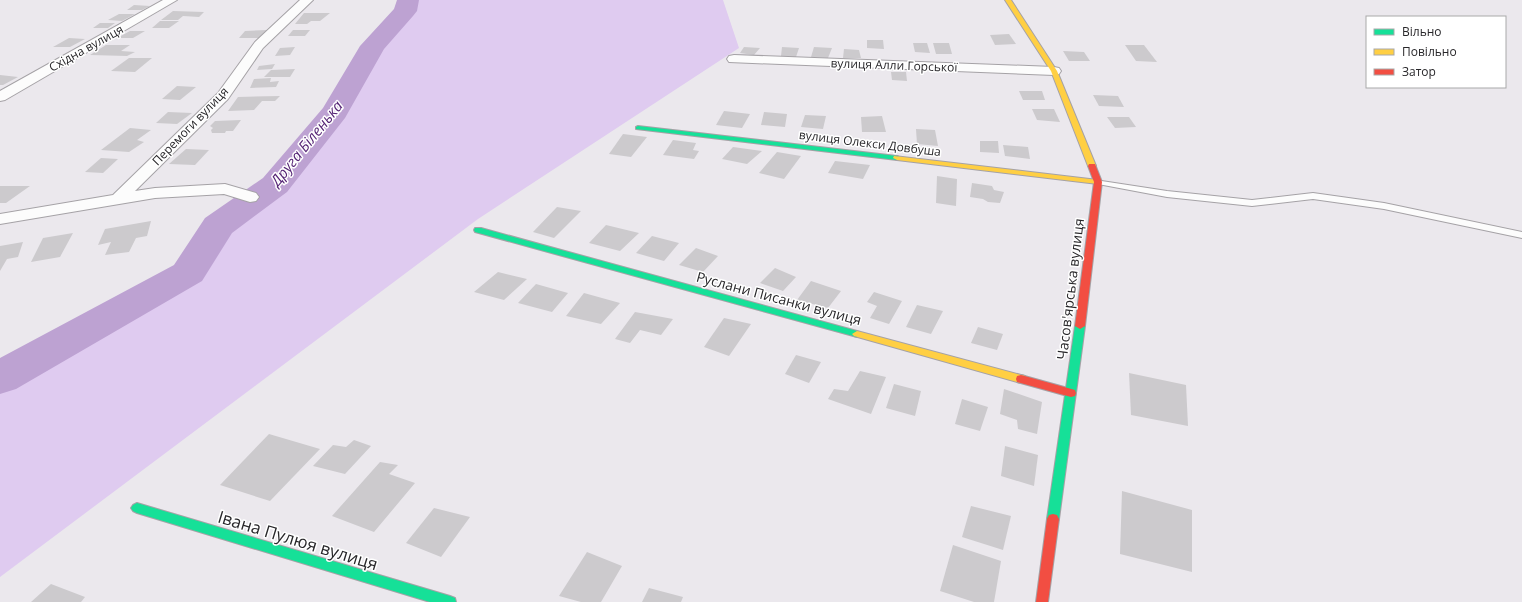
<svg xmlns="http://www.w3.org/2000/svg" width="1522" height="602" font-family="'Open Sans',sans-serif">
<rect width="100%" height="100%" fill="#ebe8ed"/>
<!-- green -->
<path fill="#dfcbf0" d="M408,0H723L739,48L478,219L0,577V378L188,273L218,226L275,185L335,112L373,46L405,11Z"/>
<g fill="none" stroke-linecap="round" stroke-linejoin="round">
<!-- river -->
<path fill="#bda2d2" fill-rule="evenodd" d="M397,0H419L417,11L413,16L384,49L345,118L287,192L232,233L202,281L16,389L0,394V358L174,265L205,218L263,178L323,108L360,46L394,9Z"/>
</g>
<!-- building -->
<g fill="#cccacd">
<path d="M134,5L150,6L142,10H127Z"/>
<path d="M173,11L204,12L199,17L183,16L178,20H161Z"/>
<path d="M304,13H330L320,21H311L307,24H295Z"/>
<path d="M119,14H135L122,21L108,20Z"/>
<path d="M160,21H179L169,28H152Z"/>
<path d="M100,23H115L108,28H93Z"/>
<path d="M267,30L260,38H239L245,31Z"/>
<path d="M293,30H310L305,36H288Z"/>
<path d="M130,31H145L133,38H117Z"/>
<path d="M1009,34L1016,44L995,45L990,35Z"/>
<path d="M69,38L85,39L70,47H53Z"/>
<path d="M867,40H883L884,49L867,48Z"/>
<path d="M913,43H927L930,53L915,52Z"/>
<path d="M933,43H949L952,54H936Z"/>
<path d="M106,45H130L121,51L135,52L127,56L90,55Z"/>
<path d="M1125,45H1144L1157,62L1136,61Z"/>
<path d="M295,47L290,55L275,56L280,48Z"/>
<path d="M744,47L760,48L754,55L740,53Z"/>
<path d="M782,47L799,48L796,57L781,56Z"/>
<path d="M814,47L832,48L828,58L811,57Z"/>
<path d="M844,49L859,50L861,58H843Z"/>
<path d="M1063,51L1084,52L1090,61H1069Z"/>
<path d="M129,58H152L135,72L111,71Z"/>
<path d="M275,64L272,69L257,70L259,66Z"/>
<path d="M295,69L290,77H264L271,70Z"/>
<path d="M891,72H906L907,81L892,80Z"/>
<path d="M0,75L18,77L3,85H0Z"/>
<path d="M271,78L270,82L279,81L276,87L250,88L254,79Z"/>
<path d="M177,86L196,87L180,100L162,99Z"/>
<path d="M1019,91H1042L1045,100H1023Z"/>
<path d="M1093,95L1118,96L1124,107L1099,106Z"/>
<path d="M280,96L275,101H262L254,110L228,111L238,97Z"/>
<path d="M1032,109H1054L1060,122L1037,120Z"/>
<path d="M724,111L750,114L742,128L716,125Z"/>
<path d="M168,112L192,113L177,124L156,123Z"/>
<path d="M764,112L787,114L785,127L761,125Z"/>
<path d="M805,115L826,116L823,129L801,127Z"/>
<path d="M882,116L886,132H862L861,117Z"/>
<path d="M1107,117H1129L1136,127L1115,128Z"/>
<path d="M241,120L233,131H226L225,133H212L211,130L213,128L210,126L215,121Z"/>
<path d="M130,128L151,130L137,140L144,142L129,152L101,150Z"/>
<path d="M916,129L935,130L938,146L917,144Z"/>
<path d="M623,134L647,137L631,157L609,154Z"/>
<path d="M673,140L696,143L693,150L699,151L694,159L663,155Z"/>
<path d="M980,141H998L999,153L980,152Z"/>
<path d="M1003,145L1028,147L1030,159L1005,156Z"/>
<path d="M733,147L762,151L747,164L722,159Z"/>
<path d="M186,149L209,150L195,165L169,164Z"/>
<path d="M777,152L801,156L784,179L759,173Z"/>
<path d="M101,158L118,159L103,173L85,172Z"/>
<path d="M835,161L870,165L863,179L828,173Z"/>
<path d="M937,176L957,179L956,206L936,203Z"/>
<path d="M972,183L992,186L994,190L1004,192L1000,203L988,202L983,199L970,197Z"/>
<path d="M0,186H30L6,203H0Z"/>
<path d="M557,207L581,211L554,238L533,232Z"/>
<path d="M151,221L147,236L136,238L129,252L105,255L111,242L98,245L105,229Z"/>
<path d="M606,225L639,233L620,251L589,243Z"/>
<path d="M73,233L60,257L31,262L43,238Z"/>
<path d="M652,236L679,243L664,261L636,253Z"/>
<path d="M23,242L18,257L7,259L0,271V246Z"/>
<path d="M696,248L718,256L703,272L679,265Z"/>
<path d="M775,268L796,277L783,291L760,283Z"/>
<path d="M498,272L527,279L504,300L474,292Z"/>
<path d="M811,281L841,291L828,308L797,300Z"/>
<path d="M536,284L568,293L552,312L518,303Z"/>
<path d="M874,292L902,301L889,324L870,318L877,306L867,302Z"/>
<path d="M584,293L620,303L601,324L566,316Z"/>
<path d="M917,305L943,311L931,334L906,327Z"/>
<path d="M635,312L673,319L661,335L640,330L630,343L615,339Z"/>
<path d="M724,318L751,324L729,356L704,347Z"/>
<path d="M978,327L1003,334L997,350L971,343Z"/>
<path d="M796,355L821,362L809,383L785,374Z"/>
<path d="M860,371L886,377L871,414L828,399L834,389L848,391Z"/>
<path d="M1129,373L1186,385L1188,426L1131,415Z"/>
<path d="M894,384L921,391L915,416L886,408Z"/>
<path d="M1004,389L1042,402L1037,434L1018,429L1017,420L1000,414Z"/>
<path d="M962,399L988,407L980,431L955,424Z"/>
<path d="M269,434L320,449L270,501L220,485Z"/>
<path d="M354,440L371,446L345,474L313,466L333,445L346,447Z"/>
<path d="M1005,446L1038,455L1034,486L1001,476Z"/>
<path d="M380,462L398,465L389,474L415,483L374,532L332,516Z"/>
<path d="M1122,491L1192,510V572L1120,554Z"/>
<path d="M971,506L1011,516L1003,550L962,537Z"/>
<path d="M434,508L470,517L441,557L406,543Z"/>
<path d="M953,545L1001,561L994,602H974L940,591Z"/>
<path d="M587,552L622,566L601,602H581L559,596Z"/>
<path d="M51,584L85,597L81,602H31Z"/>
<path d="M649,588L683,597L681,602H642Z"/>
</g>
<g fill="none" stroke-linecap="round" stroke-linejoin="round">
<!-- lane casing -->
<g stroke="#a5a2a6" stroke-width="2">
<path id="lane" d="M1095,180L1167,191L1252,200L1313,193L1384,203L1522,232V238L1384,209L1313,199L1252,206L1167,197L1098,184L1094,182Z"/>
</g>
<!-- street casing -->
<g stroke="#a5a2a6" stroke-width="2">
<g id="street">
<path d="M163,0H177L5,100L0,101V91Z"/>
<path d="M300,0H313L263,48L228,99L135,191L155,188L225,184L256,193L259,197L256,201L250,202L224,194L155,198L0,224V214L113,195L218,93L255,42Z"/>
<path d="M734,55L1054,67L1059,68L1061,71L1059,74L1054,75L729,62L727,59L729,56Z"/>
</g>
</g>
<!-- fast casing -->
<g stroke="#a5a2a6" stroke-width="2">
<g id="fast">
<path d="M638,126L897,156L901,158L897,160L636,129V127Z"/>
<path d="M475,228H481L857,331L862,334L857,337L475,232L474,230Z"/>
<path d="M1080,323L1085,326L1059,519L1057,523L1053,524L1049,523L1047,519L1075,326Z"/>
<path d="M137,503L450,596L455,598L456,602H430L137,513L133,511L131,508L133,505Z"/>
</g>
</g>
<!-- slow casing -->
<g stroke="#a5a2a6" stroke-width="2">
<g id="slow">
<path d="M1005,0H1011L1057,71L1096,166L1095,168H1092L1088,166L1051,71Z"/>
<path d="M894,156L1098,180L1102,182L1098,184L897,160L893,158Z"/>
<path d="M857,331L1021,375L1025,376L1026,379L1025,382L1021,383L854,336L852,334Z"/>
</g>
</g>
<!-- jam casing -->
<g stroke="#a5a2a6" stroke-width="2">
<g id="jam">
<path d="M1089,164H1095L1102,182L1085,326L1080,329L1075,326L1094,182L1088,166Z"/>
<path d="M1021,375L1075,390L1076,393L1075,396L1071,397L1017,382L1016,379L1017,376Z"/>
<path d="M1053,514L1057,515L1059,519L1048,602H1036L1047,519L1049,515Z"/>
</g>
</g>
<!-- lane -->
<use href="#lane" fill="#fcfcfc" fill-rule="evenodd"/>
<!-- street -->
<use href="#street" fill="#fcfcfc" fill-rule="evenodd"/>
<!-- fast -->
<use href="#fast" fill="#16e098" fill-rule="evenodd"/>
<!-- slow -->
<use href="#slow" fill="#ffcf43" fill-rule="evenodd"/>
<!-- jam -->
<use href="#jam" fill="#f24e42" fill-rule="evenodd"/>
</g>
<g text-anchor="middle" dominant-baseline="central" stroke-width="3" stroke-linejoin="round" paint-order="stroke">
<!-- far-street labels -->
<g font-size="12" fill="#28272a" stroke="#fff">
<text transform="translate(86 48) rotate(-29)">Східна вулиця</text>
<text transform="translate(894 65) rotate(2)">вулиця Алли Горської</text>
<text transform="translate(190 126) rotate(-46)">Перемоги вулиця</text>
<text transform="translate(870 143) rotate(7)">вулиця Олекси Довбуша</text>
</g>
<!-- street labels -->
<g font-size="14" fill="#28272a" stroke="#fff">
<text transform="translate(1070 289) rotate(-83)">Часов'ярська вулиця</text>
<text transform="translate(779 298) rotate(15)">Руслани Писанки вулиця</text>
</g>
<!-- water labels -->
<g font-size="15" font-style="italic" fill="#552475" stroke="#fff">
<text transform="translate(306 143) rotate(-51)">Друга Біленька</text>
</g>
<!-- near-street labels -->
<g font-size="17" fill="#28272a" stroke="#fff">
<text transform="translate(298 540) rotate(17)">Івана Пулюя вулиця</text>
</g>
</g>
<!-- legend -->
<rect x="1366" y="16" width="140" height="72" fill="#ffffff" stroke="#a9a9aa"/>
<rect x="1374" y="29" width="20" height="6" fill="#16e098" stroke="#a9a9aa"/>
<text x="1402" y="36" font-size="12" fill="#28272a">Вільно</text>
<rect x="1374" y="49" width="20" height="6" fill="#ffcf43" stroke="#a9a9aa"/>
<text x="1402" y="56" font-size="12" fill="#28272a">Повільно</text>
<rect x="1374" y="69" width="20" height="6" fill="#f24e42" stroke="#a9a9aa"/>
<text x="1402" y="76" font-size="12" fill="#28272a">Затор</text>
</svg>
